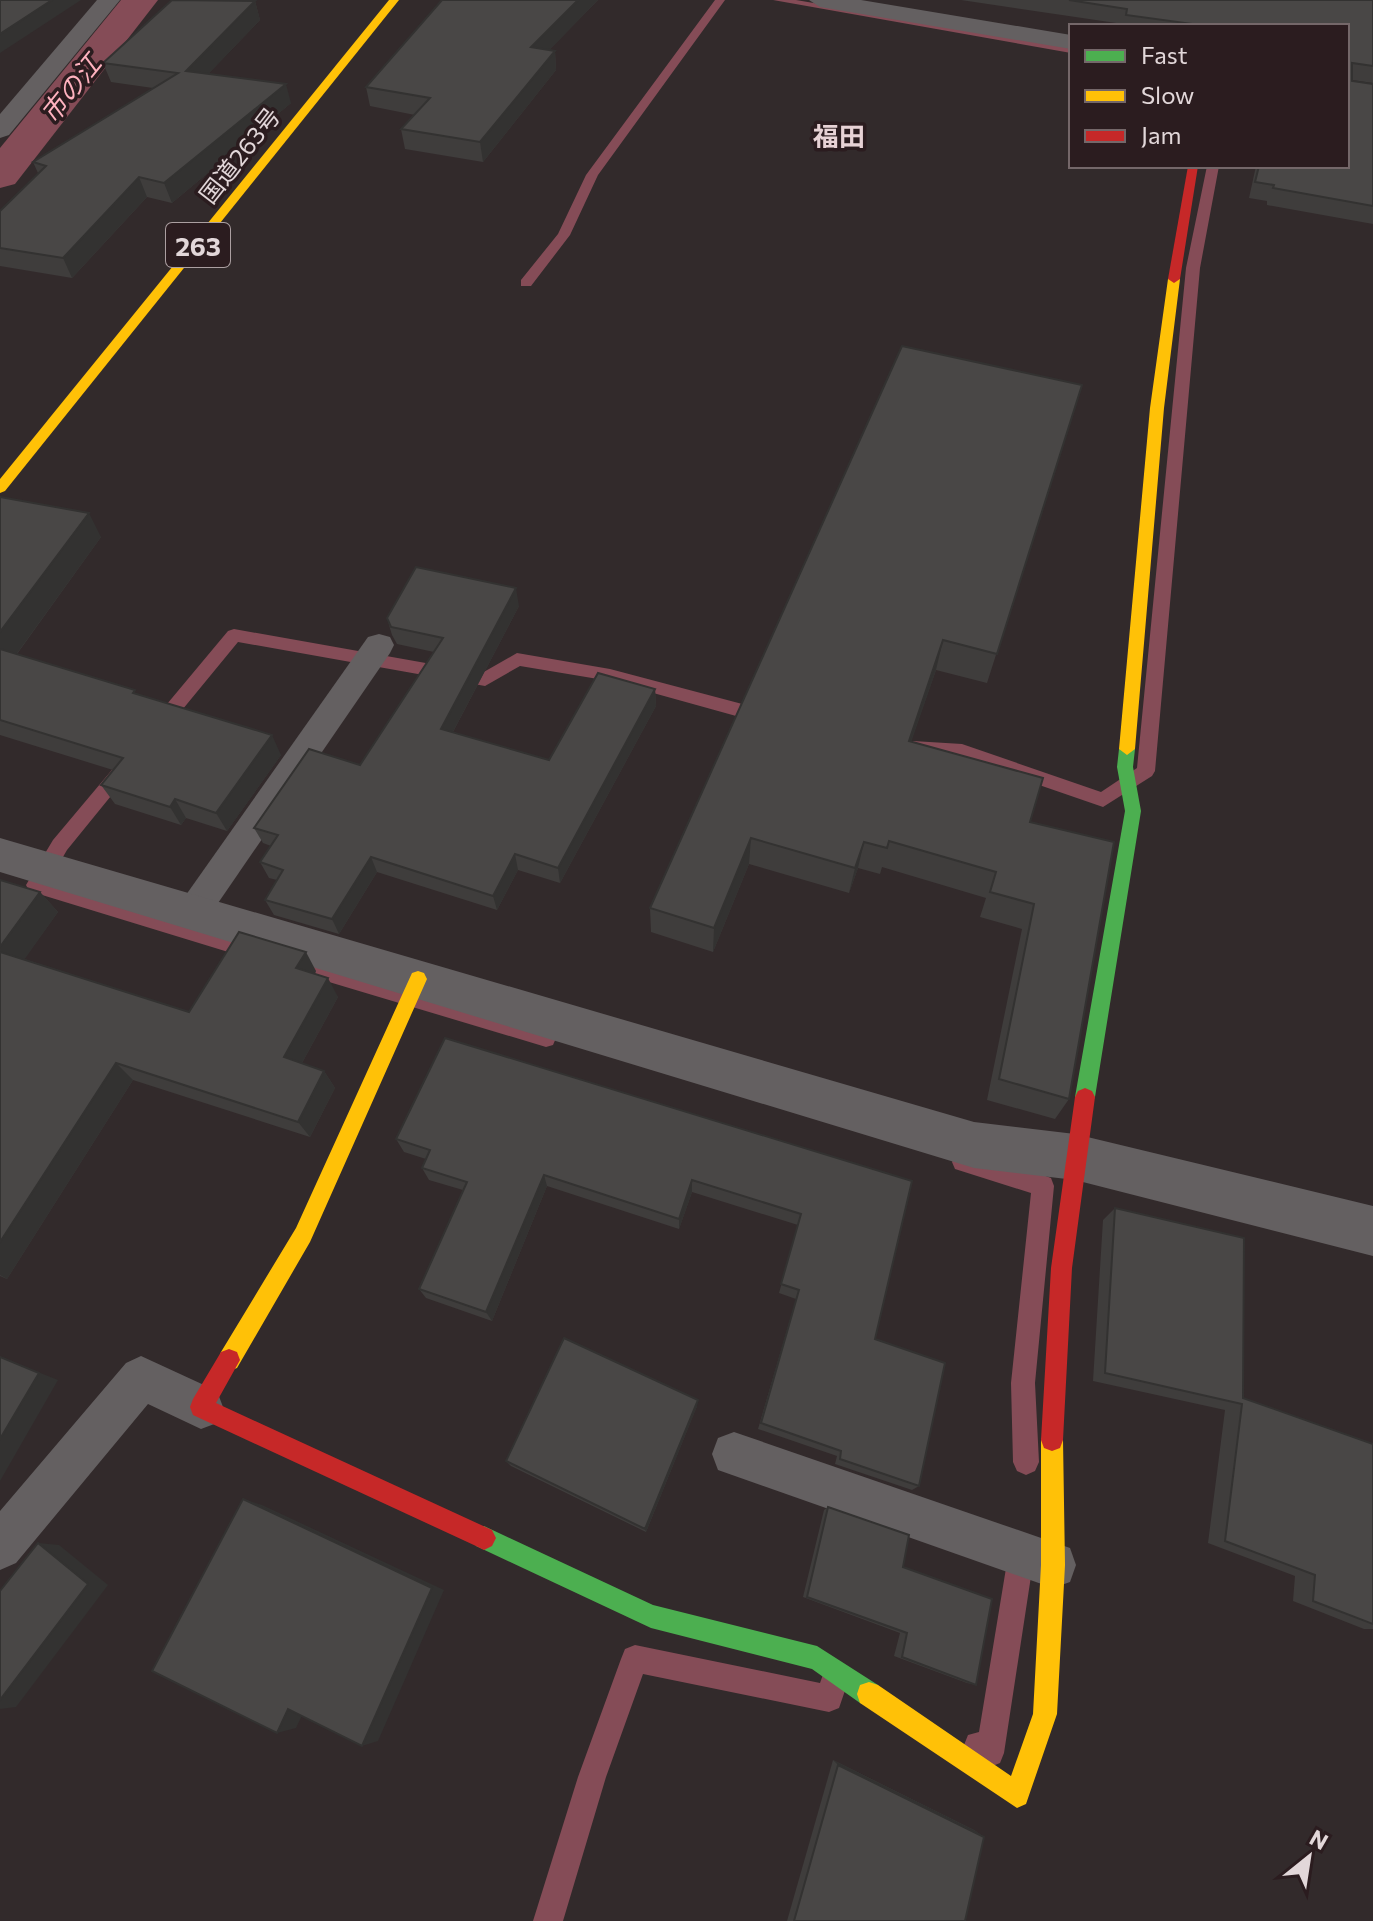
<svg xmlns="http://www.w3.org/2000/svg" width="1373" height="1921" font-family="Commissioner,'Noto Sans JP',sans-serif">
<rect width="100%" height="100%" fill="#322a2b"/>
<g fill="none" stroke-linecap="round" stroke-linejoin="round">
<!-- stream -->
<g fill="#854c57" fill-rule="evenodd">
<path d="M715,0H725L598,175L570,235L531,286H521V280L558,234L586,175Z"/>
<path d="M773,0H796L1071,47V53Z"/>
<path d="M1207,166H1219L1200,268L1155,771L1152,776L1103,807L961,758L907,753L904,748L913,741L962,744L1101,792L1137,768L1186,268Z"/>
<path d="M234,629L482,673L517,653L610,669L765,710L774,717L765,724L610,681L520,666L485,686L238,642L164,732H152L149,727L152,722L228,631Z"/>
<path d="M122,763L131,770L128,775L67,850L49,881L265,946L268,952L265,958L258,961L29,891L26,885L53,840L116,765Z"/>
<path d="M289,952L546,1029L553,1031L556,1038L553,1045L546,1047L289,970L282,967L279,961L282,955Z"/>
<path d="M963,1151L1043,1175L1051,1178L1054,1186L1035,1383L1039,1462L1035,1471L1026,1475L1017,1471L1013,1462L1011,1383L1031,1193L955,1169L952,1162L955,1155Z"/>
<path d="M1022,1537L1031,1541L1035,1550L1004,1753L1000,1763L990,1767L968,1755L964,1745L968,1735L979,1732L1009,1550L1013,1541Z"/>
<path d="M635,1645L820,1683L825,1669L835,1665L845,1669L849,1679L839,1708L829,1712L643,1674L606,1777L563,1921H533L578,1777L621,1659L625,1649Z"/>
</g>
<!-- canal -->
<path fill="#854c57" fill-rule="evenodd" d="M121,0H158L15,184L0,188V148Z"/>
<!-- lane -->
<g fill="#646061" fill-rule="evenodd">
<path d="M379,634L390,637L394,645L390,653L205,922L193,927L181,922L175,912L181,902L368,637Z"/>
<path d="M141,1356L217,1391L223,1407L217,1423L201,1429L148,1404L16,1563L0,1570V1511L126,1363Z"/>
<path d="M734,1432L1070,1548L1076,1565L1070,1582L1053,1588L718,1470L712,1454L718,1438Z"/>
</g>
<!-- street -->
<g fill="#646061" fill-rule="evenodd">
<path d="M97,0H120L9,135L0,138V114Z"/>
<path d="M809,0H861L1071,35V49L820,7Z"/>
<path d="M0,838L974,1122L1075,1134L1373,1206V1256L1075,1180L974,1168L0,872Z"/>
</g>
<!-- fast -->
<g fill="#4caf50" fill-rule="evenodd">
<path d="M1127,743L1135,749L1133,767L1141,811L1095,1097L1092,1103L1085,1106L1078,1103L1075,1097L1125,811L1117,767L1119,749Z"/>
<path d="M484,1526L653,1605L817,1646L878,1685L881,1694L878,1703L869,1706L860,1703L812,1669L651,1628L476,1546L472,1538L476,1530Z"/>
</g>
<!-- slow -->
<g fill="#ffc107" fill-rule="evenodd">
<path d="M389,0H399L5,491L0,493V479Z"/>
<path d="M1174,275L1180,279L1164,408L1135,749L1127,755L1119,749L1150,408L1168,279Z"/>
<path d="M418,971L424,973L427,979L310,1242L237,1368L229,1371L221,1368L218,1360L221,1352L296,1228L412,973Z"/>
<path d="M1052,1429L1060,1432L1063,1440L1065,1565L1057,1714L1026,1804L1017,1808L860,1703L857,1694L860,1685L869,1682L878,1685L1011,1776L1033,1714L1041,1565V1440L1044,1432Z"/>
</g>
<!-- jam -->
<g fill="#c62828" fill-rule="evenodd">
<path d="M1188,166H1198L1180,279L1174,283L1168,279Z"/>
<path d="M1085,1088L1092,1091L1095,1097L1072,1268L1063,1440L1060,1448L1052,1451L1044,1448L1041,1440L1051,1268L1075,1097L1078,1091Z"/>
<path d="M229,1349L237,1352L240,1360L216,1403L492,1530L496,1538L492,1546L484,1550L476,1546L193,1415L190,1407L193,1399L221,1352Z"/>
</g>
</g>
<!-- wall -->
<g fill="#3f3d3c">
<path d="M442,0H598L549,50L555,51L556,70L483,162L405,149L401,129L415,115L370,106L366,87Z"/>
<path d="M961,0H1373V83L1352,80V81L1373,84V224L1267,205V201L1249,198L1256,166H1347V26H1123V24Z"/>
<path d="M255,1L260,20L208,74L291,103L172,203L147,197L72,278L0,266V211L38,173L33,162L153,88L111,82L103,63Z"/>
<path d="M1082,385L987,683L936,670L911,741L1030,822L1069,1099L1055,1119L987,1100L1022,929L980,917L986,898L882,867L880,874L858,868L849,893L749,864L713,952L651,932L650,908Z"/>
<path d="M0,497L101,537L17,654L138,694L281,755L227,831L186,818L181,825L115,804L101,785L113,770L0,735Z"/>
<path d="M519,606L453,732L549,760L655,689L656,706L560,883L518,870L497,910L377,872L339,934L274,915L265,900L277,880L269,878L260,862L271,846L263,843L254,828L360,765L434,652L397,644L392,635L387,618Z"/>
<path d="M0,880L40,892L58,912L24,959L189,1012L316,971L315,974L338,997L302,1063L324,1071L335,1088L310,1137L133,1080L7,1279L0,1276Z"/>
<path d="M396,1139L912,1181L875,1339L919,1486L912,1490L835,1464L837,1456L758,1429L796,1299L779,1293L798,1225L692,1192L679,1229L547,1186L492,1321L426,1298L419,1289L463,1190L429,1180L422,1168L426,1159L404,1152Z"/>
<path d="M1115,1208L1243,1398L1373,1444V1629H1364L1293,1601L1295,1576L1208,1543L1225,1410L1093,1381L1103,1220Z"/>
<path d="M697,1406L646,1532L511,1466L506,1461Z"/>
<path d="M828,1507L903,1567L976,1685L967,1683L894,1656L900,1633L803,1597L824,1510Z"/>
<path d="M833,1760L974,1830L984,1837L965,1921H787Z"/>
</g>
<!-- shaded-wall -->
<g fill="#333231">
<path d="M52,0H81L0,53V34Z"/>
<path d="M578,0H598L533,67L531,47Z"/>
<path d="M255,1L260,20L192,91L186,71Z"/>
<path d="M555,51L556,70L483,162L480,142Z"/>
<path d="M286,84L291,103L172,203L164,183Z"/>
<path d="M139,177L147,197L72,278L63,258Z"/>
<path d="M89,513L101,537L0,677V632Z"/>
<path d="M516,588L519,606L446,745L441,729Z"/>
<path d="M943,640L936,670L902,769L909,741Z"/>
<path d="M655,689L656,706L560,883L558,868Z"/>
<path d="M272,735L281,755L227,831L216,813Z"/>
<path d="M175,799L186,818L181,825L170,807Z"/>
<path d="M751,838L749,864L713,952L714,928Z"/>
<path d="M864,842L858,868L849,893L855,868Z"/>
<path d="M515,854L518,870L497,910L493,896Z"/>
<path d="M371,857L377,872L339,934L332,919Z"/>
<path d="M40,892L58,912L17,970L0,953V947Z"/>
<path d="M306,952L316,971L307,987L296,968Z"/>
<path d="M328,978L338,997L296,1074L284,1057Z"/>
<path d="M116,1063L133,1080L7,1279L0,1275V1242Z"/>
<path d="M324,1071L335,1088L310,1137L298,1122Z"/>
<path d="M544,1175L547,1186L492,1321L486,1312Z"/>
<path d="M692,1180V1192L679,1229V1219Z"/>
<path d="M0,1357L58,1380L0,1481Z"/>
<path d="M698,1400L697,1406L646,1532L645,1529Z"/>
<path d="M243,1499L262,1505L444,1590L378,1741L362,1746Z"/>
<path d="M38,1543L59,1545L108,1585L16,1707L0,1709V1700Z"/>
<path d="M307,1705L296,1728L277,1733L288,1709Z"/>
<path d="M833,1760L974,1830L984,1837L838,1765Z"/>
</g>
<!-- building -->
<g fill="#494746" stroke="#333231" stroke-width="2">
<path d="M0,0H52L0,34Z"/>
<path d="M172,0L255,1L186,71L286,84L164,183L139,177L63,258L0,248V211L46,166L33,162L178,73L103,63Z"/>
<path d="M442,0H578L531,47L555,51L480,142L401,129L430,98L366,87Z"/>
<path d="M1069,0H1373V66L1352,63V81L1373,84V206L1273,188L1274,185L1255,182L1259,166H1347V26H1193V24L1126,15L1127,9Z"/>
<path d="M902,346L1082,385L997,654L943,640L909,741L1043,778L1030,822L1114,842L1069,1099L999,1079L1034,904L990,892L996,872L889,841L887,848L864,842L855,868L751,838L714,928L650,908Z"/>
<path d="M0,497L89,513L0,632Z"/>
<path d="M416,567L516,588L441,729L549,760L598,673L655,689L558,868L515,854L493,896L371,857L332,919L265,900L283,870L260,862L278,835L254,828L309,749L360,765L443,638L391,627L387,618Z"/>
<path d="M0,649L135,690L133,693L272,735L216,813L175,799L170,807L101,785L123,758L0,720Z"/>
<path d="M0,880L40,892L0,947Z"/>
<path d="M239,932L306,952L296,968L328,978L284,1057L324,1071L298,1122L116,1063L0,1242V952L189,1012Z"/>
<path d="M445,1038L912,1181L875,1339L945,1363L919,1486L840,1459L841,1451L761,1423L799,1290L781,1284L801,1214L692,1180L679,1219L544,1175L486,1312L419,1289L467,1182L422,1168L430,1150L396,1139Z"/>
<path d="M1115,1208L1244,1238L1243,1398L1373,1444V1624L1313,1601L1315,1575L1225,1541L1242,1404L1105,1373Z"/>
<path d="M564,1338L698,1400L645,1529L506,1461Z"/>
<path d="M0,1357L39,1373L0,1439Z"/>
<path d="M243,1499L432,1588L362,1746L288,1709L277,1733L152,1671Z"/>
<path d="M828,1507L909,1535L903,1567L992,1599L976,1685L902,1657L907,1633L807,1597Z"/>
<path d="M38,1543L88,1584L0,1700V1591Z"/>
<path d="M838,1765L984,1837L965,1921H794Z"/>
</g>
<g text-anchor="middle" dominant-baseline="central" stroke-width="7" stroke-linejoin="round" paint-order="stroke">
<!-- far-street labels -->
<g font-size="24" fill="#e2d7d9" stroke="#2b1c1f">
<text transform="translate(239 155) rotate(-52)">国道263号</text>
</g>
<!-- far-water labels -->
<g font-size="26" font-style="italic" fill="#ffb2bf" stroke="#2b1c1f">
<text transform="translate(70 88) rotate(-51)">市の江</text>
</g>
<!-- far-neighbourhood labels -->
<g font-size="26" font-weight="bold" fill="#e7d2d5" stroke="#2b1c1f">
<text x="839" y="135">福田</text>
</g>
<!-- shield labels -->
<rect fill="#2b1c1f" stroke="#ab9fa1" stroke-width="2" x="166" y="223" width="64" height="44" rx="6"/>
<g font-size="26" font-weight="bold" fill="#e2d7d9">
<text x="198" y="245">263</text>
</g>
</g>
<!-- legend -->
<rect x="1069" y="24" width="280" height="144" fill="#2b1c1f" stroke="#746769" stroke-width="2"/>
<rect x="1085" y="50" width="40" height="12" fill="#4caf50" stroke="#746769" stroke-width="2"/>
<text x="1141" y="64" font-size="24" fill="#e2d7d9">Fast</text>
<rect x="1085" y="90" width="40" height="12" fill="#ffc107" stroke="#746769" stroke-width="2"/>
<text x="1141" y="104" font-size="24" fill="#e2d7d9">Slow</text>
<rect x="1085" y="130" width="40" height="12" fill="#c62828" stroke="#746769" stroke-width="2"/>
<text x="1141" y="144" font-size="24" fill="#e2d7d9">Jam</text>
<!-- north arrow -->
<g transform="translate(1309 1857) rotate(30)" stroke="#2b1c1f" stroke-width="6" paint-order="stroke">
<path d="M0-6L14 30L0 20L-14 30Z" fill="#e2d7d9"/>
<text y="-12" font-size="22" font-weight="bold" text-anchor="middle" fill="#e2d7d9">N</text>
</g>
</svg>
